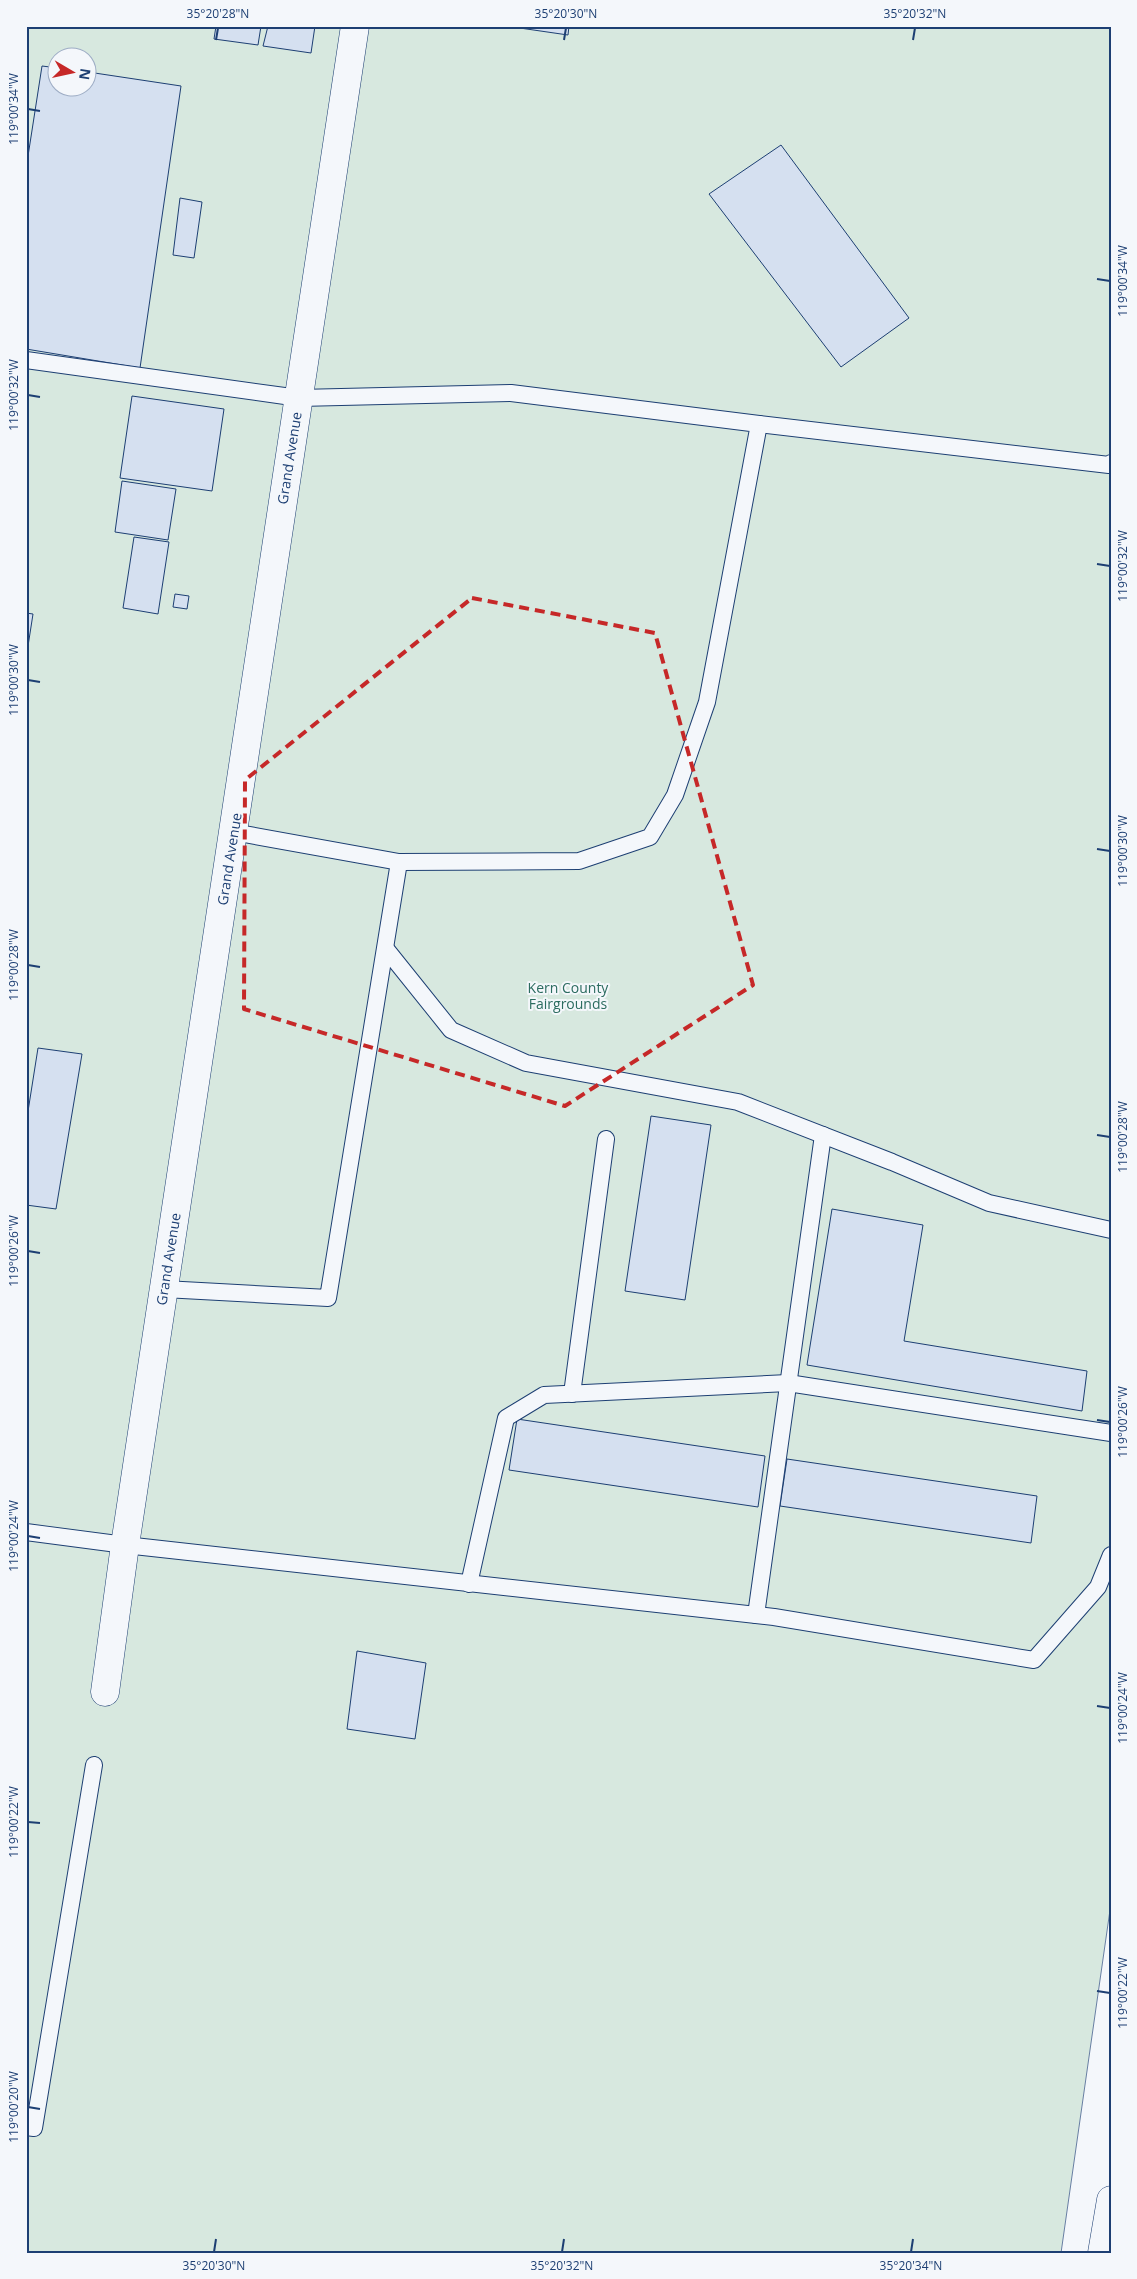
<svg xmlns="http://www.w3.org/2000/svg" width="1137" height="2279" font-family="'Open Sans',sans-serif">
<rect width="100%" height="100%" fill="#f4f7fb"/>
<!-- green -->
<path fill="#d7e8df" stroke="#687fa3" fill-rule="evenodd" d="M26,26H1111V1903L1061,2253H26ZM58,58H88V88H58Z"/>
<!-- building -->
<g fill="#d5e0f0" stroke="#1d3f73">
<path d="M216,26H261L258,45L214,39Z"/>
<path d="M268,26H315L311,53L263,46Z"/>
<path d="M506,26H569L568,35Z"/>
<path d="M42,66L58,68V88H88V72L181,86L140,368L26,349V169Z"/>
<path d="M781,145L909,318L841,367L709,194Z"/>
<path d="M180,198L202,202L194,258L173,255Z"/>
<path d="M132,396L224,409L212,491L120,478Z"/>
<path d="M122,481L176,489L168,540L115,532Z"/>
<path d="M134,537L169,542L158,614L123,608Z"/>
<path d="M175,594L189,596L187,609L173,607Z"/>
<path d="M26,613L33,614L26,659Z"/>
<path d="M38,1048L82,1054L56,1209L26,1205V1124Z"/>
<path d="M651,1116L711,1125L685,1300L625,1291Z"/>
<path d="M832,1209L923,1225L904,1341L1087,1371L1082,1411L807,1365Z"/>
<path d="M517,1419L765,1456L758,1507L509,1470Z"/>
<path d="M787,1459L1037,1496L1031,1543L780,1506Z"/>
<path d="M357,1651L426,1663L415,1739L347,1729Z"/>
</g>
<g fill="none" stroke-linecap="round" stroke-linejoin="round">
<!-- lane casing -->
<g stroke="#1d3f73" stroke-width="18">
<g id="lane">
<path d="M26,360L299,398L511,393L759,424L707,702L675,795L650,837L579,861L399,862"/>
<path d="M759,424L1109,465L1111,463"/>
<path d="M386,949L451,1030L526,1063L738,1102L892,1162L989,1203L1111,1230"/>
<path d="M164,1289L328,1298L399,862L233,832"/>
<path d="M572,1394L606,1139"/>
<path d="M26,1532L125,1545L774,1617L1034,1660L1098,1587L1111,1555"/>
<path d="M469,1584L506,1418L544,1395L788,1383L1111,1433"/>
<path d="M756,1615L823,1135"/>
<path d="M26,2127L34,2128L94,1765"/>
</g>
</g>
<!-- street casing -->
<g stroke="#1d3f73" stroke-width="29">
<g id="street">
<path d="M105,1692L125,1545L355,26"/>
<path d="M1102,2253L1111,2200"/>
</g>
</g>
<!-- lane -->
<use href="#lane" stroke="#f4f7fb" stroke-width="16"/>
<!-- street -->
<use href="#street" stroke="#f4f7fb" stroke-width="28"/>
</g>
<!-- marked area -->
<path fill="none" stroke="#c62828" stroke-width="4" stroke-dasharray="10 6" stroke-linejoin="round" d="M472,598L655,633L753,985L565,1106L244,1009L245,780Z"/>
<!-- ticks -->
<path fill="none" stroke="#1d3f73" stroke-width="2" d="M216,40L218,28M564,40L566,28M913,40L915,28M28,109L40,111M1097,279L1110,281M28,395L40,397M1097,564L1110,566M28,680L40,682M1097,849L1110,851M28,965L40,967M1097,1135L1110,1137M28,1251L40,1253M1097,1420L1110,1422M28,1536L40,1538M1097,1706L1110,1708M28,1822L40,1823M1097,1991L1110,1993M28,2107L40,2109M214,2252L216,2239M562,2252L564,2239M911,2252L913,2239"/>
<g text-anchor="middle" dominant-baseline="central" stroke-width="4" stroke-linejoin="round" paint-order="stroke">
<!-- street labels -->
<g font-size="14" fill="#1d3f73" stroke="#f4f7fb">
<text transform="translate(289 458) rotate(-81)">Grand Avenue</text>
<text transform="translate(229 859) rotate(-81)">Grand Avenue</text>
<text transform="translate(168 1259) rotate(-81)">Grand Avenue</text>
</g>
<!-- park labels -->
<g font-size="14" fill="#2c6c60" stroke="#f4f7fb">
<text x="568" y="987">Kern County<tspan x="568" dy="16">Fairgrounds</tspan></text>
</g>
</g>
<!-- border -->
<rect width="1137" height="2279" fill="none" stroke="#f4f7fb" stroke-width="55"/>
<!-- north arrow -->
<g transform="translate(72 72) rotate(99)"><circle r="24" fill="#f4f7fb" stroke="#9eadc5"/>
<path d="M0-4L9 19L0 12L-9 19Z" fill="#c62828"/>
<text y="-8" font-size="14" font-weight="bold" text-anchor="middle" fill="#1d3f73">N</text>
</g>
<rect x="28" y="28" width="1082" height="2224" fill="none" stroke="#1d3f73" stroke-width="2"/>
<g font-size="12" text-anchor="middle" fill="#1d3f73">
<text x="218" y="18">35°20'28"N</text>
<text x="566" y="18">35°20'30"N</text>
<text x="915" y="18">35°20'32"N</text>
<text transform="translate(14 109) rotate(-90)" y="4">119°00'34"W</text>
<text transform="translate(1123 281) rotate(-90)" y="4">119°00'34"W</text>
<text transform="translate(14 395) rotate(-90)" y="4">119°00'32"W</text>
<text transform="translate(1123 566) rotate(-90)" y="4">119°00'32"W</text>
<text transform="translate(14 680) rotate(-90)" y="4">119°00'30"W</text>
<text transform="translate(1123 851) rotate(-90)" y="4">119°00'30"W</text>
<text transform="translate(14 965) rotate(-90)" y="4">119°00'28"W</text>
<text transform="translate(1123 1137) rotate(-90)" y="4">119°00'28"W</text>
<text transform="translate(14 1251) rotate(-90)" y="4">119°00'26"W</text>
<text transform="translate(1123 1422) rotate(-90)" y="4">119°00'26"W</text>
<text transform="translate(14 1536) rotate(-90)" y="4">119°00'24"W</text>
<text transform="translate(1123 1708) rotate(-90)" y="4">119°00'24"W</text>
<text transform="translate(14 1822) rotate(-90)" y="4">119°00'22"W</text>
<text transform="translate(1123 1993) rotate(-90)" y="4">119°00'22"W</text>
<text transform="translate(14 2107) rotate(-90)" y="4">119°00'20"W</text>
<text x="214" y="2270">35°20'30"N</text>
<text x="562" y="2270">35°20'32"N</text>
<text x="911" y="2270">35°20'34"N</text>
</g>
</svg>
